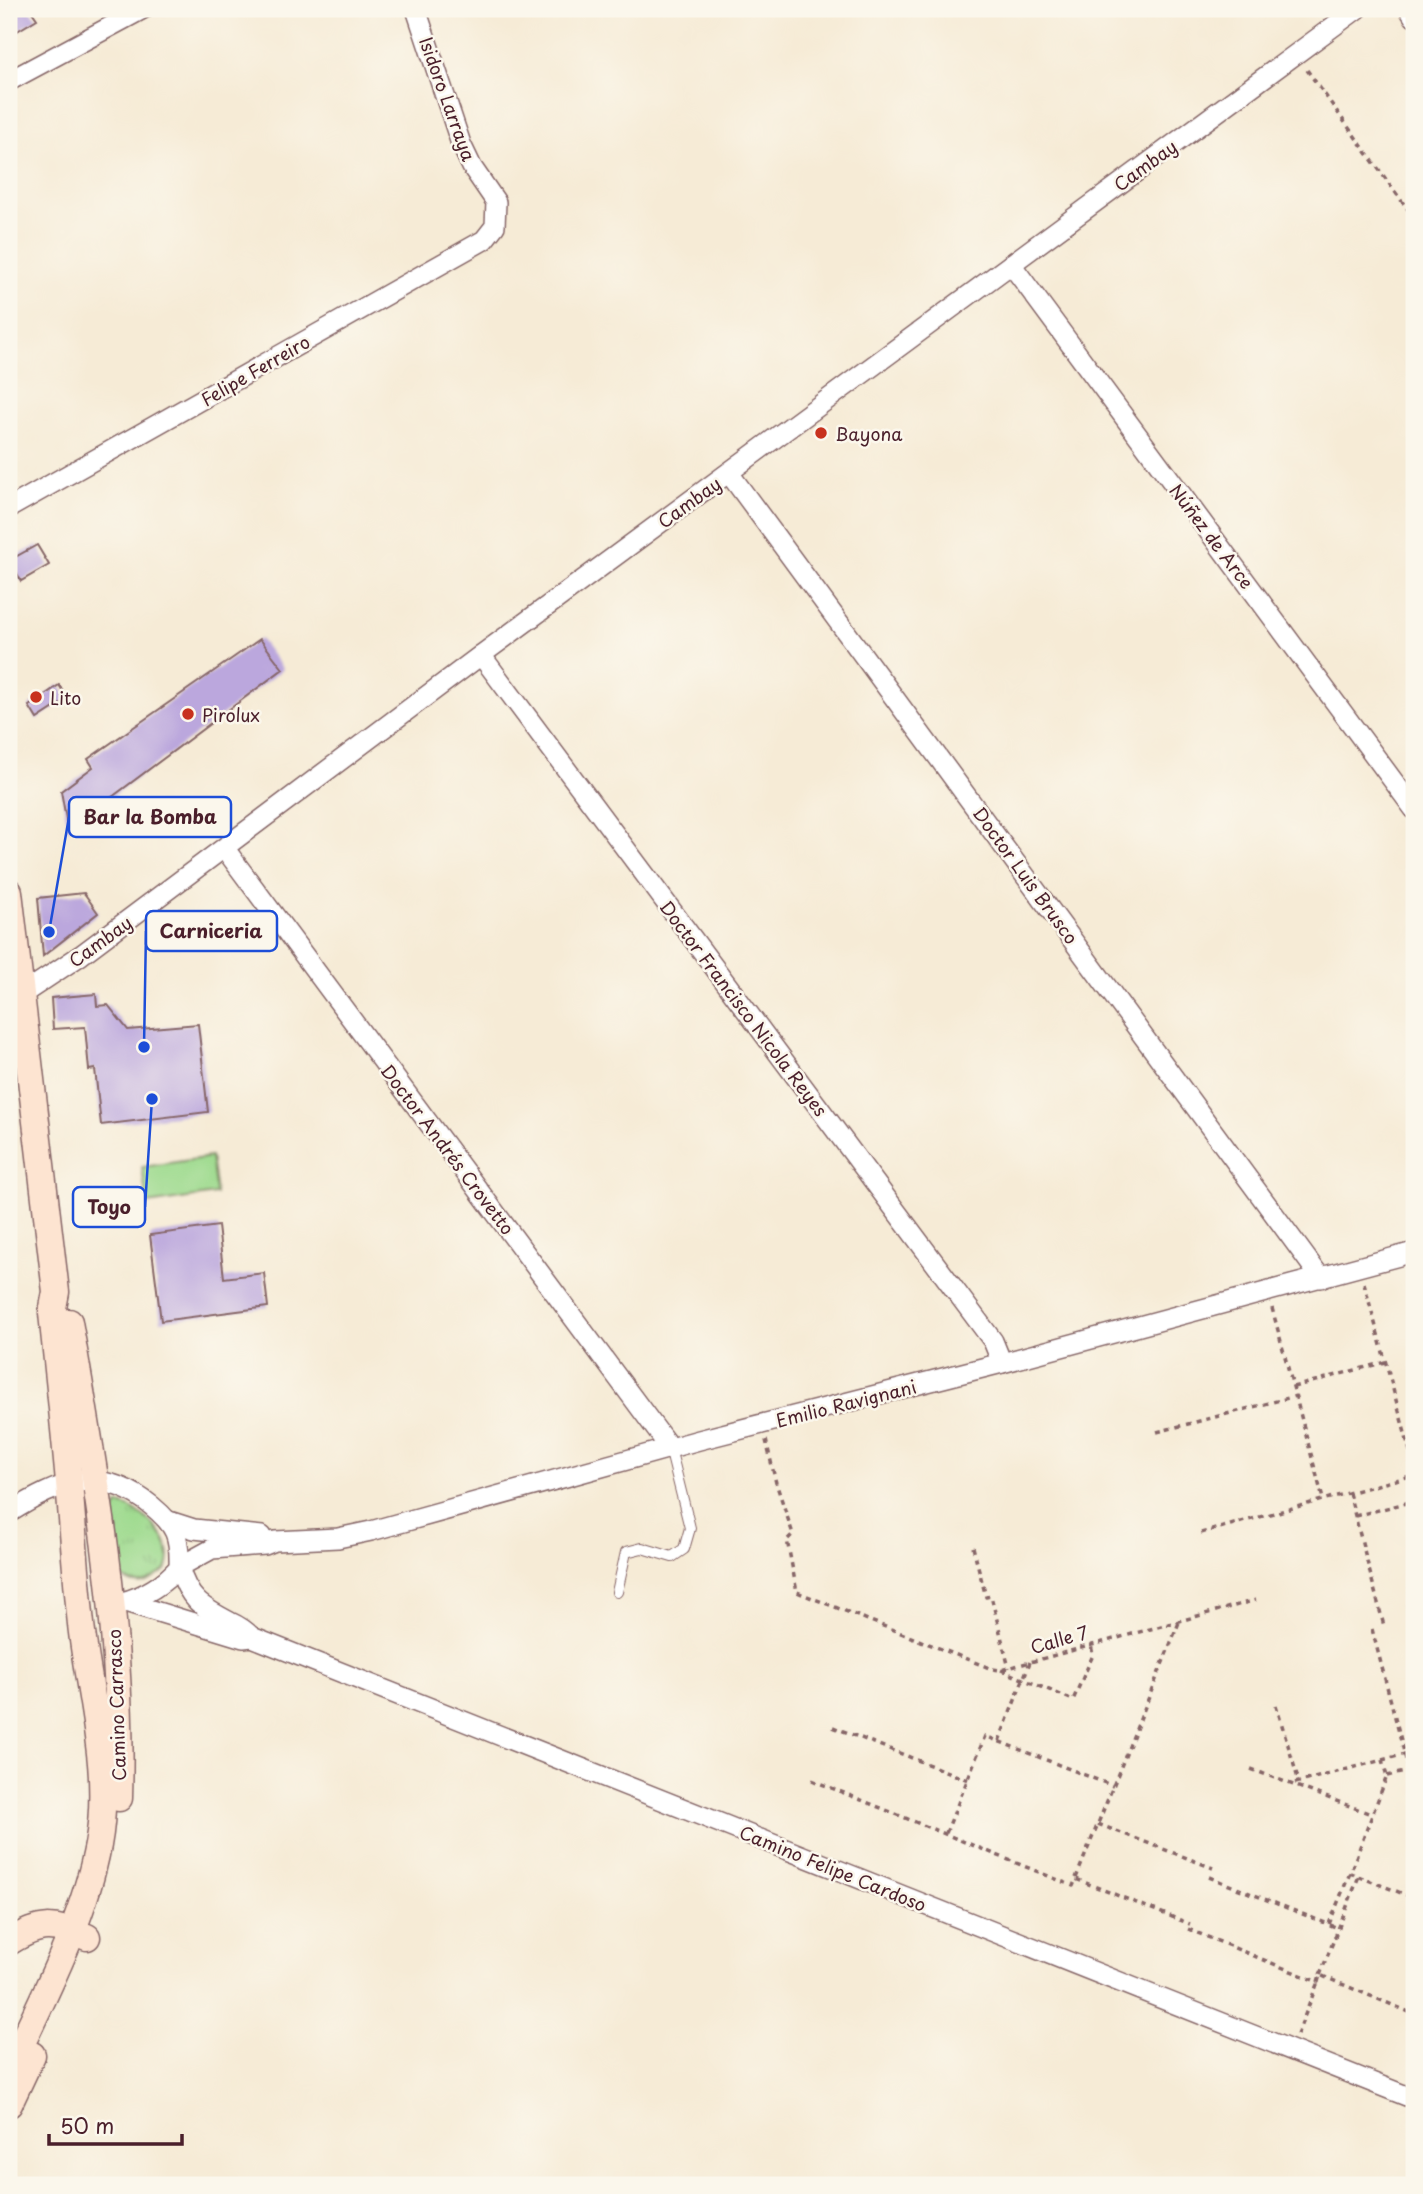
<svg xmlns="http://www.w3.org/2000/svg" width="1423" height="2194" font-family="'Playpen Sans',sans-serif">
<defs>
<pattern id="grass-tufts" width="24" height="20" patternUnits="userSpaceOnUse" patternTransform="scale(1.75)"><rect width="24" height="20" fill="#9eda8e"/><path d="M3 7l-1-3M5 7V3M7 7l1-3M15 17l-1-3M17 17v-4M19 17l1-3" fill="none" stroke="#8abb7b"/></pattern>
</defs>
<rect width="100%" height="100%" fill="#fbf7ec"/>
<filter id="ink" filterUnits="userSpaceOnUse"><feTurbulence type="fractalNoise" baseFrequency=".0143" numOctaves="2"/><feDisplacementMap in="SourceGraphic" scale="14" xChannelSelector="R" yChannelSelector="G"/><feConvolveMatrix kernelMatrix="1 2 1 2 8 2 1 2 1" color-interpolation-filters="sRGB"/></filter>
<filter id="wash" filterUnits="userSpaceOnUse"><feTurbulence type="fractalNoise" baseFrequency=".00686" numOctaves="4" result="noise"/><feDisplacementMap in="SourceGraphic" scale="28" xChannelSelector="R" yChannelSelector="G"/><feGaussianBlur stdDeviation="1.57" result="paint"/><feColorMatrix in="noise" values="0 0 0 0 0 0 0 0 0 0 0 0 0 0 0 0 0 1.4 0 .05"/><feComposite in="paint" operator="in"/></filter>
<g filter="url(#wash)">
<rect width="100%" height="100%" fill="#f6ebd6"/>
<!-- grass -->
<path fill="url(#grass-tufts)" stroke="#747c5c" stroke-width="2" d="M119,1504C144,1510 179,1542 166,1570C149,1581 140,1591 120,1576L114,1510Z"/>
<!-- pitch -->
<path fill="#9eda8e" stroke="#747c5c" stroke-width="2" d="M211,1157L216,1194L147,1204L142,1167Z"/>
<g id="blocks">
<!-- building -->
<g fill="#bba7dd">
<path d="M9,9H30L37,19L9,36Z"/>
<path d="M37,545L49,565L21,581L10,560Z"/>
<path d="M260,639L283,669L68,830L61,791L93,767L88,759Z"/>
<path d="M59,685L68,699L37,719L29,706Z"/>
<path d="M84,893L98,913L43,956L38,898Z"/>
<path d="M96,994L97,1006L108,1005L128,1030L198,1024L208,1112L101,1125L95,1069L89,1070L85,1027L53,1029L51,998Z"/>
<path d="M218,1226L224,1278L264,1273L268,1307L161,1321L150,1235Z"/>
</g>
</g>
</g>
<g filter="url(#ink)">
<use href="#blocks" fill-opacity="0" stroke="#866667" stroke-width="2"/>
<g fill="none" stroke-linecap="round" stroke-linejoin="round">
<!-- lane casing -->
<g stroke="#866667" stroke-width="12">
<path id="lane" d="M617,1592L626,1552L642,1548L672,1557L684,1549L690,1528L670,1448"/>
</g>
<!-- street casing -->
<g stroke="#866667" stroke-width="22">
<g id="street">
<path d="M1409,9L1414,17"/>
<path d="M9,81L143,9"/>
<path d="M1011,264L1414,809"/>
<path d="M729,473L1321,1278"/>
<path d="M9,508L484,240L495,226L496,202L472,167L461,144L416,9"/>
<path d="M481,655L993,1341L1002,1363"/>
<path d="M225,849L670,1448"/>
<path d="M9,1003L81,955L481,655L1357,9"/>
<path d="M9,1513C60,1481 100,1464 152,1506C176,1526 180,1536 179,1567C164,1584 145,1596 122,1602"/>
<path d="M169,1521L194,1529L262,1536"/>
<path d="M125,1602L243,1638L252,1637L1414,2099"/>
<path d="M252,1637C245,1630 239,1626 230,1622C201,1607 188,1599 179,1567L212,1549L265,1545L275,1541L338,1538L371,1531L699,1440L1002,1363L1414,1252"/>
</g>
</g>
<!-- secondary casing -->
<g stroke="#866667" stroke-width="29">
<g id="secondary">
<path d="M9,892L56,1292L52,1313C58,1369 64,1426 69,1482C73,1529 76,1577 81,1624C89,1698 112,1770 98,1845C83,1924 42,1998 9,2071"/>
<path d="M69,1322C97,1481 124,1636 119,1798"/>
<path d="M9,1942C41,1922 52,1924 87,1937"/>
<path d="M9,2104L32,2055"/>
</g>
</g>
<!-- path -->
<g stroke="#866667" stroke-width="3.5" stroke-dasharray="5 5" stroke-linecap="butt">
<path d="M1307,70L1414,218"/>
<path d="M1364,1283L1414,1466"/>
<path d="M1272,1308L1323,1499"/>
<path d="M1293,1387L1385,1362"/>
<path d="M1157,1432L1296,1396"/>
<path d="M766,1440L776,1483L793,1534L787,1540L797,1592L992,1669L1001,1670L1256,1600"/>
<path d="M1349,1493L1384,1626"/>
<path d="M1355,1516L1414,1501"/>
<path d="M1201,1533L1414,1475"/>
<path d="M973,1547L986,1597L991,1596L1009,1668"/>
<path d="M1372,1629L1409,1771"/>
<path d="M1001,1670L1073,1700L1093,1655L1091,1645"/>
<path d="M1276,1705L1299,1782"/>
<path d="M833,1727L968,1780"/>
<path d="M999,1741L1030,1662"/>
<path d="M1382,1760L1387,1776L1350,1873L1414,1898"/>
<path d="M1251,1769L1371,1814"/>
<path d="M1387,1776L1414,1770"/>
<path d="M812,1780L1073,1886L1076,1879L1190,1924"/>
<path d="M1295,1783L1405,1754"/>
<path d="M1098,1824L1213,1868"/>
<path d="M946,1833L985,1736L1113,1786"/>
<path d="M1209,1877L1338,1928"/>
<path d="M1076,1878L1180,1620"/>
<path d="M1329,1924L1350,1873"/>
<path d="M1188,1929L1318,1982L1320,1975L1414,2014"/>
<path d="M1320,1975L1359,1876"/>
<path d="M1297,2035L1318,1982"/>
</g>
<!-- lane -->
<use href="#lane" stroke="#fff" stroke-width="10"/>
<!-- street -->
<use href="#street" stroke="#fff" stroke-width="19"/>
<!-- secondary -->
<use href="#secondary" stroke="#fde4d1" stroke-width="26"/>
</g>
</g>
<!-- markers -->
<g fill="#c8321e" stroke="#fbf7ec" stroke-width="2.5">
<circle cx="821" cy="433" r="7"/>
<circle cx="36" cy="697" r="7"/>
<circle cx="188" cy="714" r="7"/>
</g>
<g text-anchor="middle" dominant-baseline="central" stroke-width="5" stroke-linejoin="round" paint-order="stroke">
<!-- street labels -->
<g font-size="18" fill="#4a1f2b" stroke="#fbf7ec">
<text transform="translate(448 99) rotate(70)">Isidoro Larraya</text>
<text transform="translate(1145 165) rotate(-36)">Cambay</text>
<text transform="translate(255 370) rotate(-30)">Felipe Ferreiro</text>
<text transform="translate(689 502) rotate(-36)">Cambay</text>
<text transform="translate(1212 536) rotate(53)">Núñez de Arce</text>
<text transform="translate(1026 875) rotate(54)">Doctor Luis Brusco</text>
<text transform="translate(100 941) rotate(-36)">Cambay</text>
<text transform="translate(744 1008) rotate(53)">Doctor Francisco Nicola Reyes</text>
<text transform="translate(448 1149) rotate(53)">Doctor Andrés Crovetto</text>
<text transform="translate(846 1403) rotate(-14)">Emilio Ravignani</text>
<text transform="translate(1059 1639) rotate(-16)">Calle 7</text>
<text transform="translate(116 1705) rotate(-92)">Camino Carrasco</text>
<text transform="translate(833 1868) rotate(22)">Camino Felipe Cardoso</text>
</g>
<!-- poi labels -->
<g font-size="18" fill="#4a1f2b" stroke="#fbf7ec" text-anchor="start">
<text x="835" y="433">Bayona</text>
<text x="50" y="697">Lito</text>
<text x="202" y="714">Pirolux</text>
</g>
</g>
<!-- callouts -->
<path fill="none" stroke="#1d4ed8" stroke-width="2.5" d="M49 932L69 817M144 1047L146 931M152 1099L145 1207"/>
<g fill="#1d4ed8" stroke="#fbf7ec" stroke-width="2.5">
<circle cx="49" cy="932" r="7"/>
<circle cx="144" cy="1047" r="7"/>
<circle cx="152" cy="1099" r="7"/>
</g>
<g fill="#fbf7ec" stroke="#1d4ed8" stroke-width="2.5">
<rect x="69" y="797" width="162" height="40" rx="7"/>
<rect x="146" y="911" width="131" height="40" rx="7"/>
<rect x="73" y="1187" width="72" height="40" rx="7"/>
</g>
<g font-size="19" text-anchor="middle" font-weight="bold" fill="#4a1f2b">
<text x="150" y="824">Bar la Bomba</text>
<text x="211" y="938">Carniceria</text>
<text x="109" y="1214">Toyo</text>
</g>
<!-- margin -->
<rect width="1423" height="2194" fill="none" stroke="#fbf7ec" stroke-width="35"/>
<!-- scale -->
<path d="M49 2134v10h133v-10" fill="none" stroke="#4a1f2b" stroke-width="3.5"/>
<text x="60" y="2134" font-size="21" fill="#4a1f2b" stroke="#fbf7ec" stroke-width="5" paint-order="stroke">50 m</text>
</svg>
